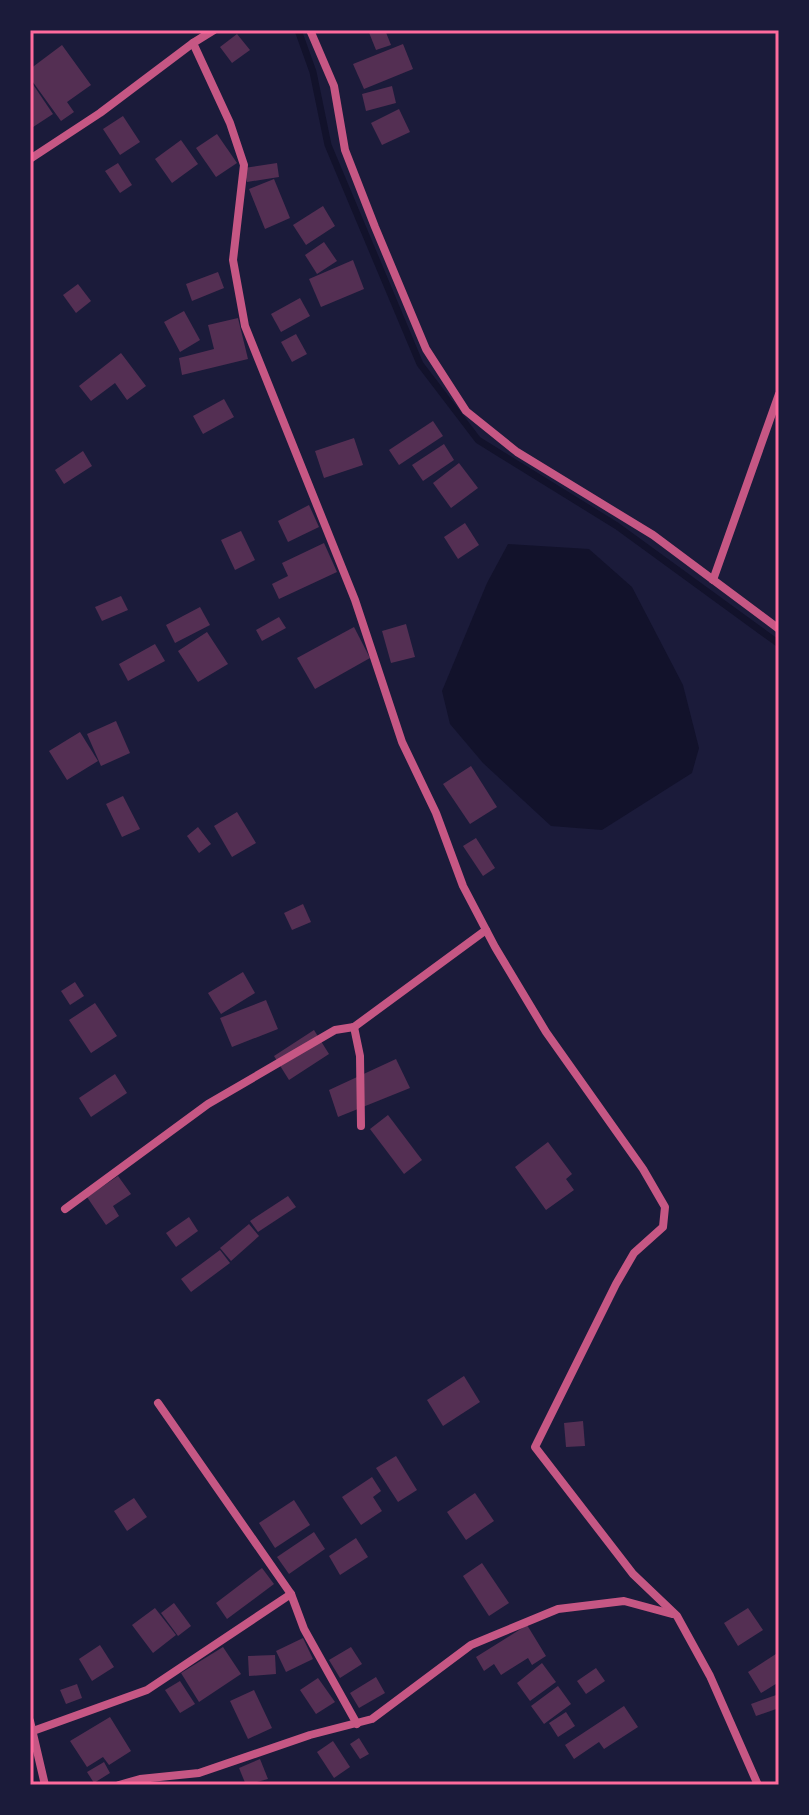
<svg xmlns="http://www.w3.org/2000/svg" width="809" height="1815" font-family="Figtree,sans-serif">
<rect width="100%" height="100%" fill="#1b1b3a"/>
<!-- water -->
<path fill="#12122b" d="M508,544L589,549L632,587L683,685L699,748L692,773L602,830L551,826L483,763L450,724L442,691L487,583Z"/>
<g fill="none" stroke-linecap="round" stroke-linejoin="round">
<!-- stream -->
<path stroke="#12122b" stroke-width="7" d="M298,30L313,72L328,145L420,364L478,440L617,526L779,644"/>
</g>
<!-- building -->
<g fill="#542f53">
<path d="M368,30H385L391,45L376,50Z"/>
<path d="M237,34L250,50L232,63L220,47Z"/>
<path d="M403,44L413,69L364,89L353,64Z"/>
<path d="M62,45L91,85L67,102L74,112L61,121L30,78V69Z"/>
<path d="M32,83L53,114L30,129V84Z"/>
<path d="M392,86L396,103L366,111L362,94Z"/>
<path d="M399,109L410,132L382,145L371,123Z"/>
<path d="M123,116L140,142L120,155L103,129Z"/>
<path d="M217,134L237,163L216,177L196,148Z"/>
<path d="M181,140L198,164L172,183L155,159Z"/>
<path d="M118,163L132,185L120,193L105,171Z"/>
<path d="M277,163L279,177L247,182L244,168Z"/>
<path d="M274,179L290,218L265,229L249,189Z"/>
<path d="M323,206L335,226L306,245L293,225Z"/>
<path d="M324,242L337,261L317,274L305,255Z"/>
<path d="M353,260L364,289L321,307L309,279Z"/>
<path d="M218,272L224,288L192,301L186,284Z"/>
<path d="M78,284L91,301L76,313L63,295Z"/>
<path d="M300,298L310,316L281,332L271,314Z"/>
<path d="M184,311L200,340L180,352L164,322Z"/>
<path d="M238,318L248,359L182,375L179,358L214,349L208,325Z"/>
<path d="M296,334L307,354L292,362L281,342Z"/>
<path d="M121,353L146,386L127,400L115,383L91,401L79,386Z"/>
<path d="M224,399L234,417L203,434L193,416Z"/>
<path d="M433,421L443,436L399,465L389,450Z"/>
<path d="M354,438L363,465L324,478L315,451Z"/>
<path d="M444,444L454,460L423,481L412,465Z"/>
<path d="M83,451L92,466L64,484L55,470Z"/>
<path d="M459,463L478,488L451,508L433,483Z"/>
<path d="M309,505L319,527L288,542L278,521Z"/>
<path d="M465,523L479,545L458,559L444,537Z"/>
<path d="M241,531L255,560L235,570L221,540Z"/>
<path d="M324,543L337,572L279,599L272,584L288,576L282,563Z"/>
<path d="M121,596L128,610L102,621L95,607Z"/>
<path d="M200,607L210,625L175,643L166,625Z"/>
<path d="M279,617L286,628L262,641L256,630Z"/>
<path d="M406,624L415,657L391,663L382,631Z"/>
<path d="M354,627L370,658L315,689L297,658Z"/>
<path d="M207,632L228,664L198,682L178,651Z"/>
<path d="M155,644L165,661L128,681L119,664Z"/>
<path d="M116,721L130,753L101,766L87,734Z"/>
<path d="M80,732L98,761L67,780L49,751Z"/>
<path d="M471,766L497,807L470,824L443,784Z"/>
<path d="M123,796L140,829L122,837L106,804Z"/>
<path d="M237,812L256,843L232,857L214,826Z"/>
<path d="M198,827L211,844L199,853L187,836Z"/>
<path d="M476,838L495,868L483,876L463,846Z"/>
<path d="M303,904L311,922L292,930L284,913Z"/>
<path d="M243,972L255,993L221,1014L208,993Z"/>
<path d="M75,982L84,996L70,1005L61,991Z"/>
<path d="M266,1000L278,1029L232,1047L220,1018Z"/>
<path d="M95,1003L117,1036L91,1053L69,1020Z"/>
<path d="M314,1030L329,1054L289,1080L274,1056Z"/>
<path d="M396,1059L410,1088L338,1117L329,1090Z"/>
<path d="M115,1074L127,1093L91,1117L79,1098Z"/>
<path d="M388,1115L422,1160L404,1174L370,1129Z"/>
<path d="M548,1142L572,1174L566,1179L574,1190L546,1210L515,1167Z"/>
<path d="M118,1176L131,1194L113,1206L119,1216L106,1225L87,1197Z"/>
<path d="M288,1196L296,1207L258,1232L250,1221Z"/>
<path d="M189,1217L198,1231L176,1247L166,1233Z"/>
<path d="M249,1224L259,1236L231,1261L220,1248Z"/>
<path d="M220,1250L230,1263L191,1292L181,1279Z"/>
<path d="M464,1376L480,1402L443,1426L427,1400Z"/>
<path d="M583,1421L585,1446L566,1447L564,1423Z"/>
<path d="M396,1456L417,1490L398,1502L376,1468Z"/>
<path d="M372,1477L381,1491L373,1497L382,1511L361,1525L342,1497Z"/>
<path d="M475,1493L494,1521L466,1540L447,1512Z"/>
<path d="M134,1498L147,1517L127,1531L114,1511Z"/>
<path d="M294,1500L310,1525L275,1548L259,1523Z"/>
<path d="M314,1532L325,1549L289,1574L277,1557Z"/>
<path d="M356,1538L368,1557L340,1575L329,1556Z"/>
<path d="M482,1563L509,1603L489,1616L463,1576Z"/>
<path d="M262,1568L274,1584L227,1619L216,1603Z"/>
<path d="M174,1603L191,1626L178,1636L161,1613Z"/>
<path d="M155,1608L176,1635L153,1653L132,1625Z"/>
<path d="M748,1608L763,1630L738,1646L724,1623Z"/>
<path d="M527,1625L546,1656L532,1665L528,1658L501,1675L494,1664L484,1671L476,1657Z"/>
<path d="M303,1638L313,1659L286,1672L276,1651Z"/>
<path d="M100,1645L114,1667L92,1681L79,1659Z"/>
<path d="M223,1647L241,1674L199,1702L181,1673Z"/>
<path d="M351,1647L362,1664L340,1678L329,1660Z"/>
<path d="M779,1652V1682L761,1693L748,1672Z"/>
<path d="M275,1655L276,1674L249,1676L248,1656Z"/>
<path d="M542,1663L556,1682L530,1701L517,1683Z"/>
<path d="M596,1668L605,1681L586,1694L577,1681Z"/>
<path d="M376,1677L385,1693L359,1708L350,1693Z"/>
<path d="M318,1678L335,1702L316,1714L300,1690Z"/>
<path d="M180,1681L195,1704L180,1713L165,1690Z"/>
<path d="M77,1684L82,1698L66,1704L60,1690Z"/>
<path d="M558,1686L571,1704L544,1724L531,1706Z"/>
<path d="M254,1690L272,1728L248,1739L230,1701Z"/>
<path d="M779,1694V1708L756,1716L751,1704Z"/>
<path d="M624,1706L638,1727L604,1749L599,1742L574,1759L565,1745Z"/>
<path d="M566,1712L575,1726L558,1737L549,1723Z"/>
<path d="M110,1717L131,1751L109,1765L103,1757L87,1767L70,1741Z"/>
<path d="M359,1738L369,1754L360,1759L350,1744Z"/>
<path d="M333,1741L350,1767L334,1778L317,1752Z"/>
<path d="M260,1759L268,1779L246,1785L239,1768Z"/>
<path d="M104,1762L110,1773L94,1783L87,1772Z"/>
</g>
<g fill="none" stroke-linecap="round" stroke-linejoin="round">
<!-- minor -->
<g stroke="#c65784" stroke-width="8">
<path d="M214,30L193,43L230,123L244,165L233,260L245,326L355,600L402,742L436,813L463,886L495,947L546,1032L643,1169L665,1207L663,1227L634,1253L616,1284L535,1447L633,1574L677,1616L710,1676L758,1785"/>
<path d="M310,30L334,86L345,150L375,227L426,349L466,411L517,452L653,535L779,629"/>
<path d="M30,159L100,113L193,43"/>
<path d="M713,580L779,394"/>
<path d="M354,1027L360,1056L361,1126"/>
<path d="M65,1209L208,1104L335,1030L354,1027L486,930"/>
<path d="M158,1403L291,1594L304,1629L357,1724"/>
<path d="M30,1721L45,1785"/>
<path d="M33,1731L147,1690L291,1594"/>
<path d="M119,1785L140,1779L199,1773L310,1735L372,1719L471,1645L558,1609L624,1601L672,1614"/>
</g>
</g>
<!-- border -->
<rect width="809" height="1815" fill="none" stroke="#1b1b3a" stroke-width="64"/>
<rect x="32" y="32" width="745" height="1751" fill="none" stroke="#ff6b9d" stroke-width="3"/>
</svg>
